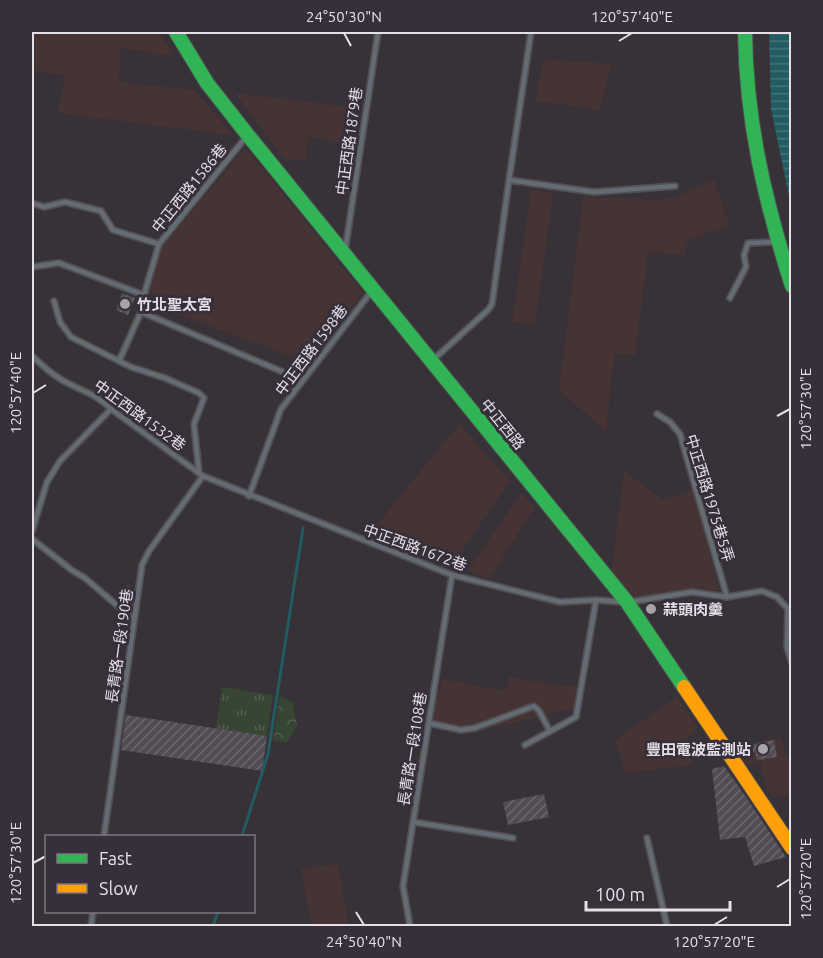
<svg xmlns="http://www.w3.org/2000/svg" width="823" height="958" font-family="Ubuntu,'Noto Sans TC',sans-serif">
<defs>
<pattern id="grass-tufts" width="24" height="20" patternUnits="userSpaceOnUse" patternTransform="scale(1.5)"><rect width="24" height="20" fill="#374632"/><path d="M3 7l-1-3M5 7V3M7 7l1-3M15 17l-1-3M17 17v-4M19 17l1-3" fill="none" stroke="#546050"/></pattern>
<pattern id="forest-crowns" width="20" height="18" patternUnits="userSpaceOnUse" patternTransform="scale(1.5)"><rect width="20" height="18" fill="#374632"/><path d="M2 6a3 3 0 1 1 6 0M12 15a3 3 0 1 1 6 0" fill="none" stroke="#546050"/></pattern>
<pattern id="water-rules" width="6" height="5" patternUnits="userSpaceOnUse" patternTransform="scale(1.5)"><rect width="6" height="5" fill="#225c61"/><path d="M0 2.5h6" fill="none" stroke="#427378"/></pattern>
<pattern id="building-hatch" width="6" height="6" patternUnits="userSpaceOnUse" patternTransform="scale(1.5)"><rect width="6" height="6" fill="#524c54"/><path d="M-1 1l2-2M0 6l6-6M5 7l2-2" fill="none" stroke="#6b666d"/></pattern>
</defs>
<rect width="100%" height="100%" fill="#363237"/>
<!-- industrial -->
<g fill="#463434">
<path d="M32,32H159L175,56L121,48L119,82L195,90L233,135L58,113L65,75L32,71Z"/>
<path d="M543,59L612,64L600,110L536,101Z"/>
<path d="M235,93L358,108L352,145L309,137L305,161L284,159Z"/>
<path d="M245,148L363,293L307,362L160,308L147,282L153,258Z"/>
<path d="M714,180L729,225L684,242L686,255L648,252L635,355L614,354L606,432L559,389L583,197L655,200L675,197Z"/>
<path d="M531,190L553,193L535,325L512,322Z"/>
<path d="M459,424L510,481L453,564L372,531Z"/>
<path d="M624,471L663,500L693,489L719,590L685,589L631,599L611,575Z"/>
<path d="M521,493L535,507L489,579L468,570Z"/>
<path d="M510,676L545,684L577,686L574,708L464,735L462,728L431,723L442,679L505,691Z"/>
<path d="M677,697L698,728L681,743L694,765L626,773L615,740Z"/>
<path d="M780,737L787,758H791V796L772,797L765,784L761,763L746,766L734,747Z"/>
<path d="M338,864L349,926H312L301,869Z"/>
</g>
<!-- grass -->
<path fill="url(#grass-tufts)" d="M222,687L273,695L267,736L216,728Z"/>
<!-- forest -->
<path fill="url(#forest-crowns)" d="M280,695L293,703L297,726L287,742L273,741Z"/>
<!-- water -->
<path fill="url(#water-rules)" d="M769,32H791V206L771,109Z"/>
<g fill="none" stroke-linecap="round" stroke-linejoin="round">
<!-- stream -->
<g stroke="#225c61" stroke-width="3">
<path d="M242,836L268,754L303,528"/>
<path d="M213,926L218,912"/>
</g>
</g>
<!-- building -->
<g fill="url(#building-hatch)">
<path d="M122,293L135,298L128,315L116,310Z"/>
<path d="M128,585L134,592L123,602L117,595Z"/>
<path d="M126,715L267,736L262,771L121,750Z"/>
<path d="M774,740L777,757L757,760L755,752L751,753L749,745Z"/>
<path d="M724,766L746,797L786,857L754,866L745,837L720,840L712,769Z"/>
<path d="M544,794L549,817L508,825L503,802Z"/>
</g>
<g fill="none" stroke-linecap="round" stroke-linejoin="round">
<!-- lane casing -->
<g stroke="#514f52" stroke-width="8">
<g id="lane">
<path d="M509,180L531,32"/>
<path d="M32,203L44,207L65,202L101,211L113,230L159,244"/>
<path d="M345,251L378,32"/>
<path d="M32,267L59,263L144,295"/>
<path d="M730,298L746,267L744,255L748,243L775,242"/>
<path d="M54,301L60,322L71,337L131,367L165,378L199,393L204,398L194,424L199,473"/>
<path d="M141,312L302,380"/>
<path d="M32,356C41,364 51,374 62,380C81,391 95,393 111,409L203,476L452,575L560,602L596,600L622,602"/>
<path d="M434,359L488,310L492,304L509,180L594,192L675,186"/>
<path d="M119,361L141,312L144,295L159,244L246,137"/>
<path d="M657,414L670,422L680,434L727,597"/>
<path d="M249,496L281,409L371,292"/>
<path d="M32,531L47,482L60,461L111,409"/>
<path d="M32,539L73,571L85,578L134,620"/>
<path d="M630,602L692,592L727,597L762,591L777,597L788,609"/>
<path d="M788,609L787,647L792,663"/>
<path d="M429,723L461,730L475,728L534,706L539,711L550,731"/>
<path d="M525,745L576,717L596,600"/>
<path d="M413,822L513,838"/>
<path d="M104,836L142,565L149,551L203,476"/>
<path d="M647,838L667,926"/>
<path d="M91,926L93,912"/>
<path d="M410,926L403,886L452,575"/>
</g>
</g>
<!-- fast casing -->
<g stroke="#514f52" stroke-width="16">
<g id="fast">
<path d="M176,32L207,83L247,134L627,602L684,687"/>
<path d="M745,32C746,122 765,201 792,286"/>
</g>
</g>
<!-- slow casing -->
<g stroke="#514f52" stroke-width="16">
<path id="slow" d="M684,687L792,848"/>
</g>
<!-- lane -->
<use href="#lane" stroke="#656b73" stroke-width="4.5"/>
<!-- fast -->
<use href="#fast" stroke="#30b455" stroke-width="14"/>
<!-- slow -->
<use href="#slow" stroke="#ff9f0a" stroke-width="14"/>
</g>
<!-- ticks -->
<path fill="none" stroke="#e5e0e7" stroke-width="2" d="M344,33L351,46M619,41L632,33M33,393L46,385M777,416L790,409M33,863L46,856M777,887L790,879M356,912L364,925M714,925L727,917"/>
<!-- markers -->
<g fill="#a8a3a9" stroke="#372f3a" stroke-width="2">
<circle cx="125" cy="304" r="6"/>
<circle cx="651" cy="609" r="6"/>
<circle cx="763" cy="749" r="6"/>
</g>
<g text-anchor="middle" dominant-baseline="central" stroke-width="6" stroke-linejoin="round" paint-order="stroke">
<!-- street labels -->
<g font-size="15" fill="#e5e0e7" stroke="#372f3a">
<text transform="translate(349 141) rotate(-82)">中正西路1879巷</text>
<text transform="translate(189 188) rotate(-51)">中正西路1586巷</text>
<text transform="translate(311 350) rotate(-53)">中正西路1598巷</text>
<text transform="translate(140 415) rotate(36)">中正西路1532巷</text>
<text transform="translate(503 424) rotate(51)">中正西路</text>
<text transform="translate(710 498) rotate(73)">中正西路1975巷5弄</text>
<text transform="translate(415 547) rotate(20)">中正西路1672巷</text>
<text transform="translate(119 646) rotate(-82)">長青路一段190巷</text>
<text transform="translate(412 749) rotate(-81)">長青路一段108巷</text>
</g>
<!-- poi labels -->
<g font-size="15" font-weight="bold" fill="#e5e0e7" stroke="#372f3a" text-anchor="start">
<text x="137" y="304">竹北聖太宮</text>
<text x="663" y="609">蒜頭肉羹</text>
<text x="751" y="749" text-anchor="end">豐田電波監測站</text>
</g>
</g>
<!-- border -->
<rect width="823" height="958" fill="none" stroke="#372f3a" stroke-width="66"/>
<!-- legend -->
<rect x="45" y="835" width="210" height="78" fill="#372f3a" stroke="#7d767f" stroke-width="1.5"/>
<rect x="57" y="854" width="30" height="9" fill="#30b455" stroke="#7d767f" stroke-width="1.5"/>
<text x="99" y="865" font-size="18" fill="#e5e0e7">Fast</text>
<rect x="57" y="884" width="30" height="9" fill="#ff9f0a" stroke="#7d767f" stroke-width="1.5"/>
<text x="99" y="895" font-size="18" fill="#e5e0e7">Slow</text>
<!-- scale -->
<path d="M586 901v9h144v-9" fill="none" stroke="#e5e0e7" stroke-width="3"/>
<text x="595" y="901" font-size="18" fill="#e5e0e7" stroke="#372f3a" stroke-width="4.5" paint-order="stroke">100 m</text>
<rect x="33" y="33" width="757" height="892" fill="none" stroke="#e5e0e7" stroke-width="2"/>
<g font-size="15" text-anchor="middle" fill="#e5e0e7">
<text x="344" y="22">24°50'30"N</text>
<text x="632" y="22">120°57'40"E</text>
<text transform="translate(16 393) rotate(-90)" y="5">120°57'40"E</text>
<text transform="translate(806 409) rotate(-90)" y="5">120°57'30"E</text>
<text transform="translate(16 863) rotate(-90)" y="5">120°57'30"E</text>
<text transform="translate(806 879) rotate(-90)" y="5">120°57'20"E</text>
<text x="364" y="947">24°50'40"N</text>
<text x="714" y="947">120°57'20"E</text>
</g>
</svg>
